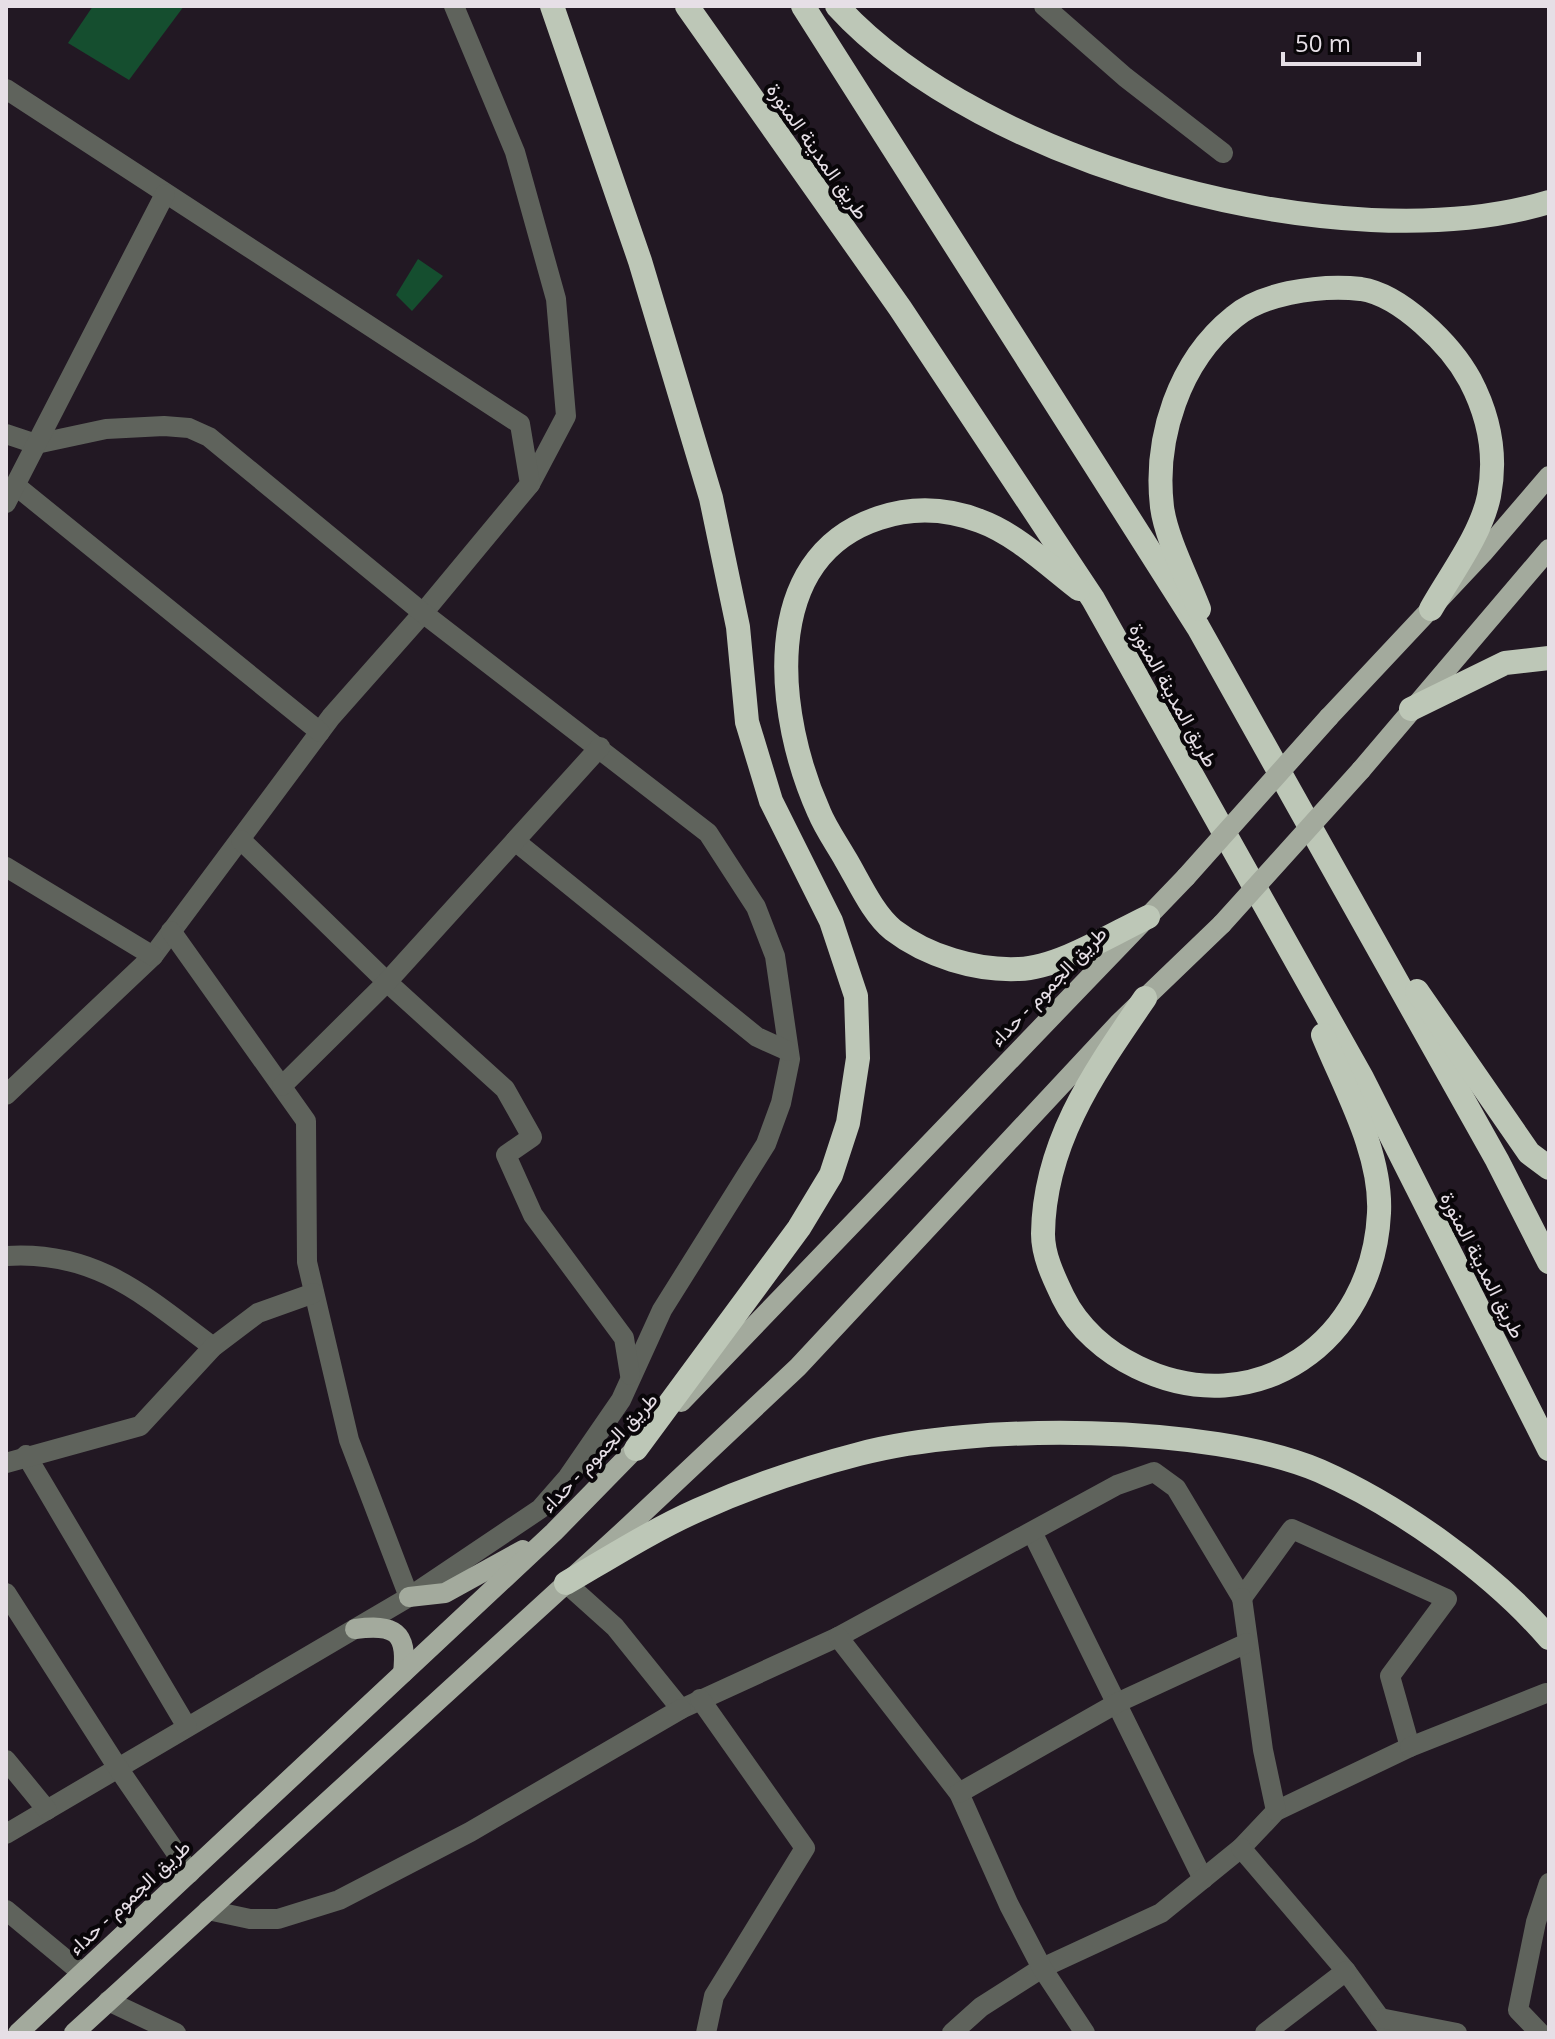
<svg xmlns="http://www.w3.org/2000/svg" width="1555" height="2039" font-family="'Open Sans',Vazirmatn,sans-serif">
<rect width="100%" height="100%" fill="#221823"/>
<!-- green -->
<g fill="#154e2f">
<path d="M93,6H184L129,80L68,43Z"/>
<path d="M418,259L443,276L412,311L396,295Z"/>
</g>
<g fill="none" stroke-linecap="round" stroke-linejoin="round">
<!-- minor -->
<g stroke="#5f635c" stroke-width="20">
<path d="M454,6L515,152L556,299L566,416L530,484"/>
<path d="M1044,6L1125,77L1223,153"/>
<path d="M6,89L520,424L530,484L423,613L331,717L153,956L6,1095"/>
<path d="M6,434L36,444L106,429L164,426L189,428L209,437L423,613L708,833L756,907L775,956L790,1059L781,1103L766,1144L662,1310L621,1400L568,1477L540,1509L409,1597L6,1834"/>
<path d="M15,485L320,732"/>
<path d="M6,503L165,194"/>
<path d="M241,840L387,982L505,1089L532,1137L506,1155L533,1215L624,1338L630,1375"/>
<path d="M515,841L757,1037L788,1051"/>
<path d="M6,867L153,956"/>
<path d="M171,931L306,1121L307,1262L349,1440L409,1597"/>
<path d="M282,1086L387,982L600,747"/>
<path d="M6,1256C96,1250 145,1296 213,1347"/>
<path d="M26,1455L187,1727"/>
<path d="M6,1463L140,1426L213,1347L258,1313L314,1293"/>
<path d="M1032,1532L1203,1879"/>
<path d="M566,1583L615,1627L681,1709L838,1637L1117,1485L1154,1472L1176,1488L1242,1598L1292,1529L1447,1599L1390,1676L1410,1747L1276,1811L1241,1848L1161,1913L1042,1968L981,2007L952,2033"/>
<path d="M6,1593L118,1768L190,1873"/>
<path d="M1242,1598L1263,1750L1276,1811"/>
<path d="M838,1637L959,1793L1009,1905L1042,1968L1085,2033"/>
<path d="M700,1699L805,1848L714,1996L706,2033"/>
<path d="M1410,1747L1546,1693"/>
<path d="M6,1760L47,1810"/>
<path d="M959,1793L1119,1702L1247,1643"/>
<path d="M1241,1848L1346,1971L1391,2033"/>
<path d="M6,1910L82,1973"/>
<path d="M208,1910L250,1919H278L339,1900L470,1832L681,1709"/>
<path d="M108,2001L176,2033"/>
<path d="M1380,2018L1457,2033"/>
<path d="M1265,2033L1346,1971"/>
<path d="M1540,2033L1518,2010L1536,1922L1549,1883"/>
</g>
<!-- major -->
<g stroke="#a3aa9d" stroke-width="20">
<path d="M1329,717L1483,553L1549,476"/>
<path d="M1361,770L1549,549"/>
<path d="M681,1402L1186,877"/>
<path d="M409,1597L445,1593L523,1550"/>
<path d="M355,1629C394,1624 408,1631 403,1673"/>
<path d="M18,2033L554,1532L645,1439"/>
<path d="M74,2033L629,1526L798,1367L1118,1024L1222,924"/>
</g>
<!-- highway -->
<g stroke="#bdc7b7" stroke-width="24">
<path d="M552,6L640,261L711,498L738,627L747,722L771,801L831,921L856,996L858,1058L848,1123L831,1175L799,1228L636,1449"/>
<path d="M687,6L900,308L1093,599L1362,1078L1549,1449"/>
<path d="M803,6L1198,627L1497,1160L1549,1262"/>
<path d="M837,6C982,165 1343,264 1549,202"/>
<path d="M1079,589C1049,566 1016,534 980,521C946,508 912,507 879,518C756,558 777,719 819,812C826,829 837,844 846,860C859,882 873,914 893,930C927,956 976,971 1019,969C1058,968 1112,934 1148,917"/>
<path d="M1199,609C1188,580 1166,538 1162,507C1154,438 1179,361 1234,317C1248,305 1271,297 1289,293C1313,288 1336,286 1361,289C1401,295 1451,345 1470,380C1489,416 1497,455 1489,496C1481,535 1450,575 1431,609"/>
<path d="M1411,709L1505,663L1549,658"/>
<path d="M1417,991L1529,1153L1549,1168"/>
<path d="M1145,998C1095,1071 1044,1142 1043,1234C1043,1256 1054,1278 1063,1297C1078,1328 1106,1352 1137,1367C1256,1425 1373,1341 1379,1213C1382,1153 1345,1089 1323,1035"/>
<path d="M566,1583C609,1558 653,1530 698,1510C749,1487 805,1468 859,1454C974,1423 1210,1424 1320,1471C1399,1506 1492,1572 1549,1638"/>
</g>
<!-- major-bridge -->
<g stroke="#a3aa9d" stroke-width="20">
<path d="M1186,877L1329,717"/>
<path d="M1222,924L1361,770"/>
</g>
</g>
<g text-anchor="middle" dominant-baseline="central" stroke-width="8" stroke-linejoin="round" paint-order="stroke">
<!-- street labels -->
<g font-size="20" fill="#e6dfe6" stroke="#090609">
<text transform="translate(818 151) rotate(55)">طريق المدينة المنورة</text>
<text transform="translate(1174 695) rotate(61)">طريق المدينة المنورة</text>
<text transform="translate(1048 986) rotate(-46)">طريق الجموم - حداء</text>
<text transform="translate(1483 1265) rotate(63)">طريق المدينة المنورة</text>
<text transform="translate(599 1452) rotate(-46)">طريق الجموم - حداء</text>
<text transform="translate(129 1897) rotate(-43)">طريق الجموم - حداء</text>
</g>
</g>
<!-- border -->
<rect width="1555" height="2039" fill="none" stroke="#e6dfe6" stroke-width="16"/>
<!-- scale -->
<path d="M1283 52v12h136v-12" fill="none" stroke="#e6dfe6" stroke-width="4"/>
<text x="1295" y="52" font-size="24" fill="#e6dfe6" stroke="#090609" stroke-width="6" paint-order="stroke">50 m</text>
</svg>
